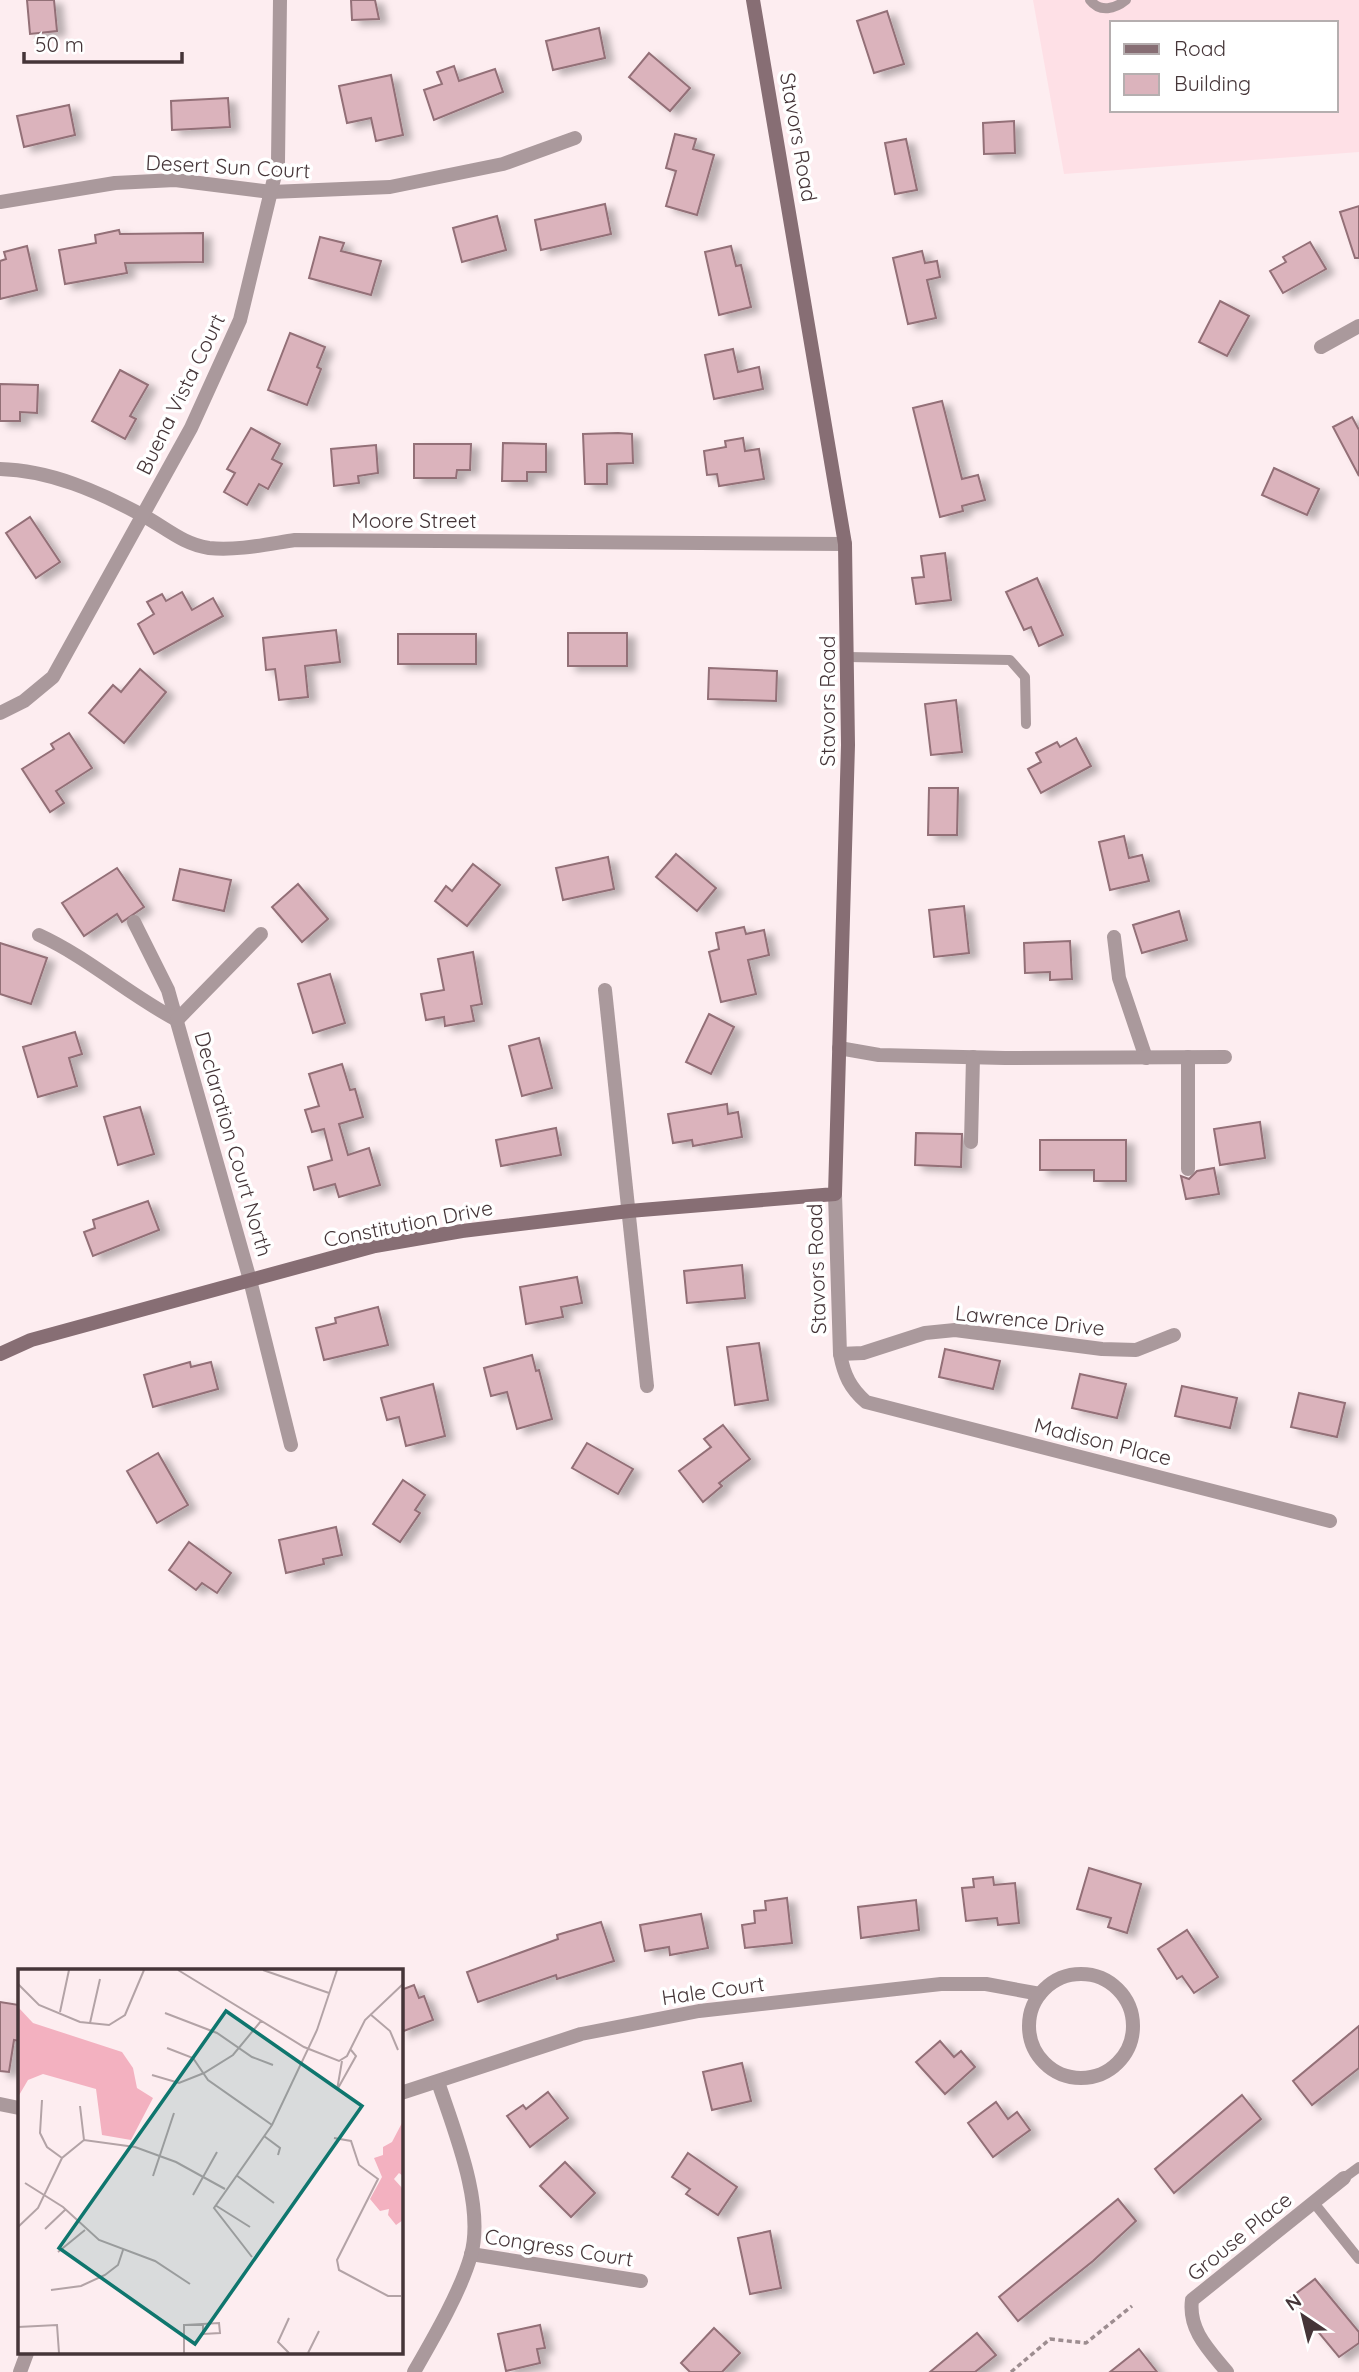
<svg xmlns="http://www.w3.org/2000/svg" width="1359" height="2372" font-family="Quicksand,sans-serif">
<defs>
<filter id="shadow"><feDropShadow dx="8" dy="4.5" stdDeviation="3.5" flood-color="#0004"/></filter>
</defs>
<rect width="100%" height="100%" fill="#fdedf0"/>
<!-- built -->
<path fill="#fee0e6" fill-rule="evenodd" d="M1033,0H1359V152L1064,174ZM1112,23H1336V110H1112Z"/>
<!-- building -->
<g fill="#dbb3bc" stroke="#936f77" stroke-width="2" filter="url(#shadow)">
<path d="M27,0H54L57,31L30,34Z"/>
<path d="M351,0H375L379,19L352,20Z"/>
<path d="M887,11L904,64L874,73L857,21Z"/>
<path d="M599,28L605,58L553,70L546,41Z"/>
<path d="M649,53L690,88L670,111L629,77Z"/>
<path d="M454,66L459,81L495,69L503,92L434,120L424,90L442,84L437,72Z"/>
<path d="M391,75L403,135L376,141L371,118L347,123L339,86Z"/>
<path d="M228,98L230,127L172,130L171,101Z"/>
<path d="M69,105L75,135L24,147L17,116Z"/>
<path d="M1014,121L1015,153L984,154L983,123Z"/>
<path d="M675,134L696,139L693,149L714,155L697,215L666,206L676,171L666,168Z"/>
<path d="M906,139L917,190L895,194L885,143Z"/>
<path d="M605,204L611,234L541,250L535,220Z"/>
<path d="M1359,206V258H1355L1340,212Z"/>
<path d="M497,216L506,250L462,262L453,228Z"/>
<path d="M119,230L120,234L203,233V262L125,263L127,273L65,284L59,250L96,243L95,235Z"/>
<path d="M320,237L344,243L341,251L381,261L371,295L309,278Z"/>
<path d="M1310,242L1326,269L1283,293L1270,271L1286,262L1283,257Z"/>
<path d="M27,246L37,290L0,299V261L6,259L4,252Z"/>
<path d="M731,246L736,266L741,265L751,307L719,315L705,252Z"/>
<path d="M922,251L925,263L937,261L940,277L927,280L936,318L908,324L893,258Z"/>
<path d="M1220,301L1249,316L1227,356L1199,342Z"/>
<path d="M290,333L325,347L317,367L321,369L307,405L268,390Z"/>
<path d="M733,349L738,372L759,367L763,389L714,399L705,355Z"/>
<path d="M120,370L148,385L130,416L136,419L125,439L92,421Z"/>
<path d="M0,384L38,385L37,413L20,412V421H0Z"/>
<path d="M942,401L962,479L978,475L985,500L962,506L963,511L940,517L913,408Z"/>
<path d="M1352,417L1359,430V476L1333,427Z"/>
<path d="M251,428L280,444L272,459L282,464L268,489L259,484L247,505L224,492L235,473L227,469Z"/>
<path d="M618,433L632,434L633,463L607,464V484H585L583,434Z"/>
<path d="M743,438L745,451L759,449L764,479L719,486L717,474L707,475L704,451L726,447L725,441Z"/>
<path d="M503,443L546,444V472H527V481H502Z"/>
<path d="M414,444H471L470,470H457L456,478H414Z"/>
<path d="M376,445L378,473L358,476L359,483L334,486L331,449Z"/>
<path d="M1274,468L1319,489L1307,515L1262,495Z"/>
<path d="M30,517L60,562L36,578L6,533Z"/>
<path d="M945,553L951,600L916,604L912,578L924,577L921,556Z"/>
<path d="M1037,578L1063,635L1039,646L1031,627L1024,630L1006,592Z"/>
<path d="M182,592L192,610L213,598L223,616L154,654L138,624L154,614L147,602L162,594L166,601Z"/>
<path d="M336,630L340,662L305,666L308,697L279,700L275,669L266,670L263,638Z"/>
<rect x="568" y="633" width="59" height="33"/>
<rect x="398" y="634" width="78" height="30"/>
<path d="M709,668L777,671L776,701L708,699Z"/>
<path d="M140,669L166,692L124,743L89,713L113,685L121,692Z"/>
<path d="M956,700L962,752L931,755L925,704Z"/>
<path d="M69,733L92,768L56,791L64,803L50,812L22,769L54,749L51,744Z"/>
<path d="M1076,738L1091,766L1041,793L1028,769L1041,762L1036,753L1057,742L1060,747Z"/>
<path d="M929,788H958L957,835H928Z"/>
<path d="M1124,836L1129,858L1142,855L1149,881L1110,890L1099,842Z"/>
<path d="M676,854L716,888L697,911L656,877Z"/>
<path d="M608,857L614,889L563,900L556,868Z"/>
<path d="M473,864L500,885L467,926L435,901L446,886L452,891Z"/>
<path d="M117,868L144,907L122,922L117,914L84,936L62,903Z"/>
<path d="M180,869L231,880L224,911L173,900Z"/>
<path d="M298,884L328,919L302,942L272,907Z"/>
<path d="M964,906L969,953L934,957L929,910Z"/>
<path d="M1179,911L1187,940L1142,953L1133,925Z"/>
<path d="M744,927L746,934L764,930L769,955L748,960L756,994L721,1002L709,952L719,949L716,933Z"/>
<path d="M1070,941L1072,979L1050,980V972L1025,973L1024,943Z"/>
<path d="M0,943L47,958L31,1004L0,994Z"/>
<path d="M473,952L482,1004L471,1006L474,1021L445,1026L444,1017L426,1020L421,994L444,990L438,959Z"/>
<path d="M330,974L345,1023L313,1033L298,984Z"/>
<path d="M709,1014L734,1027L711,1074L686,1062Z"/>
<path d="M75,1032L82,1054L69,1058L77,1086L38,1097L23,1047Z"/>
<path d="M539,1038L552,1088L522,1096L509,1046Z"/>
<path d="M342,1064L350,1090L355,1089L363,1117L339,1124L348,1155L369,1148L380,1185L339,1197L335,1184L314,1190L308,1167L332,1160L324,1129L312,1132L305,1110L319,1106L309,1074Z"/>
<path d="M727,1104L728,1114L738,1112L742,1137L693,1146L692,1140L673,1143L668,1114Z"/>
<path d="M140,1107L154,1154L118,1165L104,1117Z"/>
<path d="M1260,1122L1265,1158L1220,1165L1214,1129Z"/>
<path d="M556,1128L561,1155L501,1166L496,1140Z"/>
<path d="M916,1133L962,1134L961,1167L915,1165Z"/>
<path d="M1040,1140H1126V1181H1094V1170H1040Z"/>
<path d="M1214,1168L1219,1194L1186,1199L1181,1176L1189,1179L1197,1171Z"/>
<path d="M148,1201L159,1230L93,1256L84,1232L95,1228L93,1220Z"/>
<path d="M742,1265L745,1298L687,1303L684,1271Z"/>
<path d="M577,1277L582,1303L561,1307L563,1317L526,1324L520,1287Z"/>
<path d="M378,1307L388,1345L324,1360L316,1328L336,1323L335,1318Z"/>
<path d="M759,1343L768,1400L735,1405L727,1347Z"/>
<path d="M945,1349L1000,1361L993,1389L939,1377Z"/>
<path d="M532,1355L536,1371L539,1370L552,1419L517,1429L507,1392L491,1396L484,1368Z"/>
<path d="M190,1362L191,1367L211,1362L218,1389L153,1407L144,1375Z"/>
<path d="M1080,1374L1126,1384L1117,1418L1072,1408Z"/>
<path d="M433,1384L445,1436L406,1446L399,1417L387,1420L381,1398Z"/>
<path d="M1182,1386L1237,1398L1230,1428L1175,1416Z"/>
<path d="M1299,1393L1345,1403L1337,1437L1291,1427Z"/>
<path d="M723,1425L750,1459L719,1483L722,1486L703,1502L679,1471L711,1447L704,1439Z"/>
<path d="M587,1443L633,1469L618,1494L572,1468Z"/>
<path d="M158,1453L188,1505L157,1523L127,1471Z"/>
<path d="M403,1480L425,1495L415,1510L420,1513L400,1542L373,1524Z"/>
<path d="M336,1527L342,1555L323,1559L324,1564L286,1573L279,1540Z"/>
<path d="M189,1542L231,1573L217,1593L202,1583L196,1590L169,1570Z"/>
<path d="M1089,1868L1141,1884L1127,1933L1108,1927L1111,1918L1077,1909Z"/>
<path d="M993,1877L994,1885L1015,1883L1019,1923L998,1925L997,1918L966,1921L962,1888L974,1887L973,1879Z"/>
<path d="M787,1898L792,1943L745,1948L742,1925L755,1923L754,1911L766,1910L765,1901Z"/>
<path d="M916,1900L919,1930L861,1938L858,1907Z"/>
<path d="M701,1914L708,1948L670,1955L669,1947L645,1951L640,1925Z"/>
<path d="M601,1922L614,1961L557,1979L556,1975L478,2002L467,1972L558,1939L557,1935Z"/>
<path d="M1187,1930L1218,1977L1194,1993L1182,1976L1177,1979L1158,1949Z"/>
<path d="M414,1985L419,1998L424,1996L433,2020L401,2032V1990Z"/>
<path d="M0,2002L19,2005V2041L14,2040L9,2072L0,2071Z"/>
<path d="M1359,2026V2068L1312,2105L1293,2081Z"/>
<path d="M940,2041L954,2057L961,2051L975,2067L945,2094L916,2062Z"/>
<path d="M742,2063L751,2101L712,2110L703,2072Z"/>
<path d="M548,2092L568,2118L530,2147L507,2116L523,2105L526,2109Z"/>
<path d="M1242,2095L1261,2119L1174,2193L1155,2169Z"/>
<path d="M996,2102L1008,2119L1017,2112L1030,2130L993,2157L968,2123Z"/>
<path d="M688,2153L737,2187L718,2215L686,2194L690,2189L672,2177Z"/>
<path d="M565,2162L595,2193L571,2217L540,2186Z"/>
<path d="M1118,2199L1136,2221L1093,2261L1018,2321L999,2297Z"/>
<path d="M770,2231L781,2288L750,2294L738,2238Z"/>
<path d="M1315,2279L1359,2332V2343L1339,2357L1290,2298Z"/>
<path d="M540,2325L545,2348L537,2349L540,2363L506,2371L498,2334Z"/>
<path d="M714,2328L740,2353L722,2372H690L681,2363Z"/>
<path d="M977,2333L996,2355L975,2372H930Z"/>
<path d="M1139,2349L1157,2372H1110Z"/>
</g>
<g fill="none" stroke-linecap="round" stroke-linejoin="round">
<!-- path -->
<path stroke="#9d8d90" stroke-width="3.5" stroke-dasharray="5 3.5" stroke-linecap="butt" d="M1011,2372L1050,2339L1086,2343L1132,2306"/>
<!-- lane -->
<g stroke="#aa999c" stroke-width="10">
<path d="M1090,0C1100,13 1115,9 1126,0"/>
<path d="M848,657L1010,660L1025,677L1026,724"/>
<path d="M1344,2178L1359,2167"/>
<path d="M1314,2203L1359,2259"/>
</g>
<!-- street -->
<g stroke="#aa999c" stroke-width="14">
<path d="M0,202L115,183L175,180L271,192L390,187L503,164L575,138"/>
<path d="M1321,347L1359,326"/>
<path d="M0,469C50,470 99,492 142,515C165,527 182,544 209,548C237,551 268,544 295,540L845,544"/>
<path d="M0,713L24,701L53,677L191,428L240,320L278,162L280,0"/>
<path d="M134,922L168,990L250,1280L291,1445"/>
<path d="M39,935C89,958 129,995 177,1020"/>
<path d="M1114,937L1119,978L1146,1058"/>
<path d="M605,990L647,1386"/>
<path d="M177,1020L261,934"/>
<path d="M839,1048L879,1055L1005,1058L1225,1057"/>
<path d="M971,1142L973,1057"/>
<path d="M1188,1169V1057"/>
<path d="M835,1194L840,1354C844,1375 850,1388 866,1402L1330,1521"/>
<path d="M840,1354L863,1353L925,1333L955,1330L1102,1349L1136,1350L1174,1335"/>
<circle cx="1081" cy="2026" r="52"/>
<path d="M401,2093L581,2034L699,2011L941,1984H986L1040,1994"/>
<path d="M0,2104L19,2108"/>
<path d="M471,2254L641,2281"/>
<path d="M20,2372L27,2353"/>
<path d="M414,2372C433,2339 461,2291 471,2255C485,2205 454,2130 438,2082"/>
<path d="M1227,2372C1209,2350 1188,2330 1192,2300L1344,2178"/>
</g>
<!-- secondary -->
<path stroke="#876e74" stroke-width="14" d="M0,1354L31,1340L375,1246L462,1231L629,1211L835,1194L848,745L845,544L753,0"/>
</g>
<g text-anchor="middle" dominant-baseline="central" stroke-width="7" stroke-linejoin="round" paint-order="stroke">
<!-- street labels -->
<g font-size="21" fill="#453538" stroke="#fff">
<text transform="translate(799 137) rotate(80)">Stavors Road</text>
<text transform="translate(228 166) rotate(3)">Desert Sun Court</text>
<text transform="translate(180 394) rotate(-64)">Buena Vista Court</text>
<text x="414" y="520">Moore Street</text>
<text transform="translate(827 701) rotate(-90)">Stavors Road</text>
<text transform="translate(234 1144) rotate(74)">Declaration Court North</text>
<text transform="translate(408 1223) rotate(-11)">Constitution Drive</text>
<text transform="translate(816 1269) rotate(-92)">Stavors Road</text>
<text transform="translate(1030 1320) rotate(6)">Lawrence Drive</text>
<text transform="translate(1103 1441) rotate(14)">Madison Place</text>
<text transform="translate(713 1990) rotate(-8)">Hale Court</text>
<text transform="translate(1239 2236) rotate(-39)">Grouse Place</text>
<text transform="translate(559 2247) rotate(9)">Congress Court</text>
</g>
</g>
<!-- overview -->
<g transform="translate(18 1969)">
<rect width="385" height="385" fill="#fdedf0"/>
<path d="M0,38L15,54L104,83L115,99L119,119L135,129L113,171L84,166L78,120L25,105L10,111L0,128ZM385,152V207L381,204L376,210L385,220V251L378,256L370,246L371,240L362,242L352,230L364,208L356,189L365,186V178L374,173Z" fill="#f3b1c0"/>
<path fill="none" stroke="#b3a3a6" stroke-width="2" d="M160,1L286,78L321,92L329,87L347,51L385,15M245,1L311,24M0,15L21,36L62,53L91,56L107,46L126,1M42,43L51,1M147,44L199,64L234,88L255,96M352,45L372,62L380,81M72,54L82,10M149,79L175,89L190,111L254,156M324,92L319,121L338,87L333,81M134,106L161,114L186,104L215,86L243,52M24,131L22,164L29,178L44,189M62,137L66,171M246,167L262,179L260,186M316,169L333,172L341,196L360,210L319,291L321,301L370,327H383M218,206L256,234M135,207L156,144M7,214L45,238L81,271L137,292L172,315M175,226L199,183M197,236L232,258M0,258L20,239L44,189L66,171L117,178L158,193L207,220M27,260L48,240M40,283L67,261M234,288L196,239L254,156L299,61L319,1M33,321L63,317L87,306L100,296L105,281M271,349L260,373L271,384M0,358L39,356L41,384M166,384V356H167L201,354L202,364L185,365V355M290,384L301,362"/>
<path fill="#0f766e" fill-opacity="0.15" stroke="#0f766e" stroke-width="3.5" d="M208,42L344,137L177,375L41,279Z"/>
<rect width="385" height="385" fill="none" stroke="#453538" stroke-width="3.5"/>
</g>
<!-- legend -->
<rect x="1110" y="21" width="228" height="91" fill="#ffffff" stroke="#b5aeaf" stroke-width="2"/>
<rect x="1124" y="44" width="35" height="10" fill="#876e74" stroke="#b5aeaf" stroke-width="2"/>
<text x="1174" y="56" font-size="21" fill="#453538">Road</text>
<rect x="1124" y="74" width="35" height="21" fill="#dbb3bc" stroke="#b5aeaf" stroke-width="2"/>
<text x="1174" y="91" font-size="21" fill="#453538">Building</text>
<!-- north arrow -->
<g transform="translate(1303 2316) rotate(325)" stroke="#ffffff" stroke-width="5" paint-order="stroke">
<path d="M0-5L12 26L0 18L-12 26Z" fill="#453538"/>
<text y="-10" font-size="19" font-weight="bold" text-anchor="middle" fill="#453538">N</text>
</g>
<!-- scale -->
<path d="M24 52v10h158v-10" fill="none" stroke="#453538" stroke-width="3.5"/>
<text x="35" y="52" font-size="21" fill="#453538" stroke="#ffffff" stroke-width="5" paint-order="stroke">50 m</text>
</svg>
